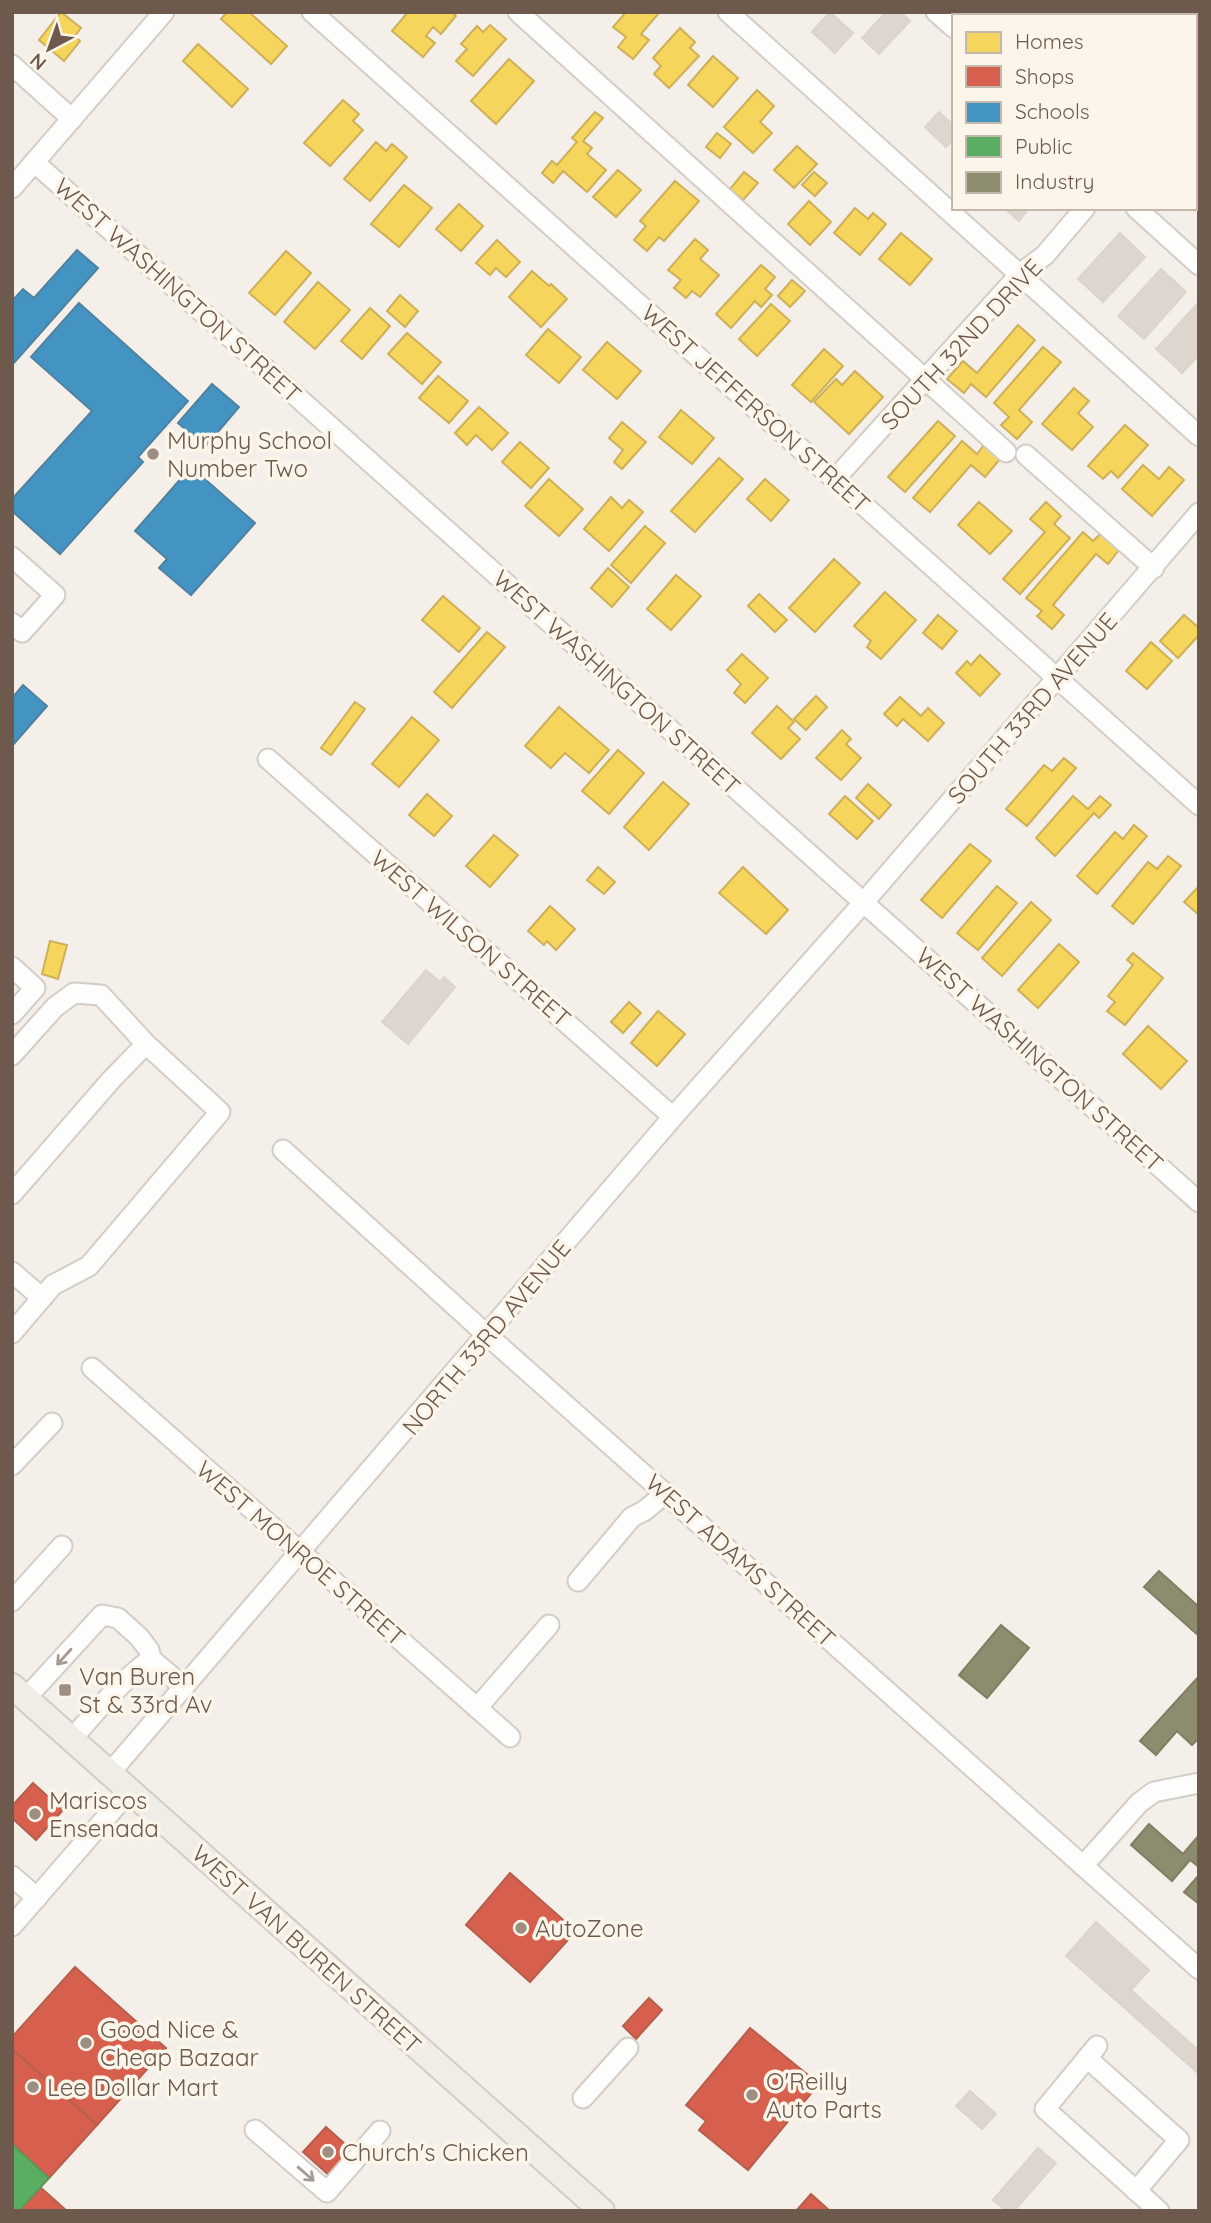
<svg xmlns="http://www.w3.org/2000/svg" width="1211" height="2223" font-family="Quicksand,sans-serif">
<rect width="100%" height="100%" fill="#f4f0e9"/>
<!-- homes -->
<g fill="#f6d55c" stroke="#cdb058" stroke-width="2">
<path d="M61,12L81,28L75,36L80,41L64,61L39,40Z"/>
<path d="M227,12H249L287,46L271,64L221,19Z"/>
<path d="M408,12H451L456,16L441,34L433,27L426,36L435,43L423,57L392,31Z"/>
<path d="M626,12L659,13L641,34L649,40L633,59L618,47L626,37L613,27Z"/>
<path d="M490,25L506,39L473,76L456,61L467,49L461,44L477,26L483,32Z"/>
<path d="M680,28L695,42L690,48L699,56L669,88L654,74L661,66L653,58Z"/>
<path d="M198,44L248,89L232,107L183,61Z"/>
<path d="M713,56L738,78L713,107L688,85Z"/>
<path d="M509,59L534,81L496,124L471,101Z"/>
<path d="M757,90L774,106L760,122L772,133L753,153L724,127Z"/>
<path d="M343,100L359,114L353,121L363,130L330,166L304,143Z"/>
<path d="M595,112L603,118L583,141L592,148L587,154L606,170L587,192L563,171L553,183L542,173L552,161L557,165L577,142L572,138Z"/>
<path d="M717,133L731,144L720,158L706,147Z"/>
<path d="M376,142L386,151L392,144L407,157L370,201L344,179Z"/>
<path d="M797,146L817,164L794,188L774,170Z"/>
<path d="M618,170L641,190L616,217L593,197Z"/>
<path d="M744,172L758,183L743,200L730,189Z"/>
<path d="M814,172L827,183L815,196L802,185Z"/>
<path d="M675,181L699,201L664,241L659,237L647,251L634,240L646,226L640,221Z"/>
<path d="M404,185L432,208L399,247L371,224Z"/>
<path d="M809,201L831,222L810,245L788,224Z"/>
<path d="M459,204L483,226L461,251L436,229Z"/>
<path d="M855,208L868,219L873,213L886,224L860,255L834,233Z"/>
<path d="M901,233L932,259L910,285L879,259Z"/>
<path d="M695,239L708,250L700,259L719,275L700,297L692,291L686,298L674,288L681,280L668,270Z"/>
<path d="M497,240L520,262L506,277L496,268L490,275L476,263Z"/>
<path d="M286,251L311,273L275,315L249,293Z"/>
<path d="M761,265L775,277L765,289L772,295L761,307L755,301L731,328L716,314Z"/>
<path d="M532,271L549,286L551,284L567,299L541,327L509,297Z"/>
<path d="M792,280L805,291L790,307L778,296Z"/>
<path d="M318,282L350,310L315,349L284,322Z"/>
<path d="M400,295L418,311L405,327L387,311Z"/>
<path d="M771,304L790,321L757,356L739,339Z"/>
<path d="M370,308L390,326L362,359L341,341Z"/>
<path d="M1018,325L1035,340L986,397L971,384L964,393L947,379L963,361L977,373Z"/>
<path d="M548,329L581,357L559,383L526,355Z"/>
<path d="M407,333L441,362L422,384L388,354Z"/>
<path d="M607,342L641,371L617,399L583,370Z"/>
<path d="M1043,347L1061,362L1019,410L1032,422L1017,439L1001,425L1009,417L994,403Z"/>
<path d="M824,349L843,366L811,402L792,385Z"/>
<path d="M855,371L883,397L849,434L814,402L836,379L842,385Z"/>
<path d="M438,376L468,401L449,423L419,398Z"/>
<path d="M1074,388L1089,401L1078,413L1093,427L1072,450L1042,424Z"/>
<path d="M479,407L508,433L492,450L476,435L467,445L455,433Z"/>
<path d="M681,410L714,438L692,464L659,437Z"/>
<path d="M938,421L955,436L905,492L888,477Z"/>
<path d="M622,422L646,442L622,469L614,462L623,450L609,438Z"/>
<path d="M1125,425L1148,445L1118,478L1111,471L1103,479L1088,466Z"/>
<path d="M962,441L977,454L984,445L1000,459L985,477L971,465L930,512L913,498Z"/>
<path d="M520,442L549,468L531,488L502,462Z"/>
<path d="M719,458L743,479L695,532L671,511Z"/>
<path d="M1143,465L1159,479L1169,467L1184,480L1152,516L1122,489Z"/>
<path d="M549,479L583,509L559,536L525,506Z"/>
<path d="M765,479L789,500L771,521L747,499Z"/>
<path d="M611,497L622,508L629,500L643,512L609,551L584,529Z"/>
<path d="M979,502L1012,531L990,554L958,525Z"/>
<path d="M1046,502L1061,516L1054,524L1070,538L1020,594L1003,579L1045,532L1030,519Z"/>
<path d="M645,526L665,543L631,583L611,565Z"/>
<path d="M1083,532L1093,541L1100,534L1119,550L1108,564L1096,554L1053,605L1064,615L1052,629L1037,616L1042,611L1026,598Z"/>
<path d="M834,559L860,583L815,632L789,608Z"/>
<path d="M608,568L629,587L612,607L591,588Z"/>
<path d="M676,575L701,596L671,630L647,609Z"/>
<path d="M885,592L916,620L881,659L867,647L871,641L854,626Z"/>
<path d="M759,594L787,620L775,632L748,606Z"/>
<path d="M443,596L480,628L459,652L422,620Z"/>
<path d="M938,615L957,631L942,649L923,633Z"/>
<path d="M1184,615L1199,628V635L1178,658L1160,641Z"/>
<path d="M487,632L505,647L452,708L434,692Z"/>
<path d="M1151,642L1172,661L1147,689L1126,671Z"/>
<path d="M742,654L768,678L745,703L734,693L741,684L727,670Z"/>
<path d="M980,655L1000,674L980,696L956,673L967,661L971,665Z"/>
<path d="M816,696L827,707L806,730L794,719Z"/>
<path d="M900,697L921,716L928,708L944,723L928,741L903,719L897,726L884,714Z"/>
<path d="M355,702L365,709L331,755L321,748Z"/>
<path d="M777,706L794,722L788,728L800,739L781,759L752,733Z"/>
<path d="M559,707L609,750L589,773L565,753L551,768L525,746Z"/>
<path d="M412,717L439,740L399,787L372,764Z"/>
<path d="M842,730L851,739L846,744L861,758L841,780L816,758Z"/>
<path d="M618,750L644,773L609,814L582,791Z"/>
<path d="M1064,758L1076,768L1027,826L1006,809L1044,765L1052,771Z"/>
<path d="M663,782L689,804L649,850L624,827Z"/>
<path d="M868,784L891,805L879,819L856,798Z"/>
<path d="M427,794L452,816L434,836L409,815Z"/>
<path d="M845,796L873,821L857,839L829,814Z"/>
<path d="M1073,796L1088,809L1100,796L1111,805L1099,818L1094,813L1055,856L1036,838Z"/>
<path d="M1134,825L1147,836L1097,894L1077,876L1115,832L1123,839Z"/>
<path d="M494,835L518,855L490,887L466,866Z"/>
<path d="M970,844L991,861L942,918L921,900Z"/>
<path d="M1168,856L1181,866L1133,924L1112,906L1148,862L1157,869Z"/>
<path d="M598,867L615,882L604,894L587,880Z"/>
<path d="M743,867L788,910L766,934L719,893Z"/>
<path d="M997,886L1017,903L978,950L957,933Z"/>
<path d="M1199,886V915L1184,902Z"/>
<path d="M1031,902L1051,920L1002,976L982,958Z"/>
<path d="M550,906L575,929L556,950L547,941L544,945L528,931Z"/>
<path d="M50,941L67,945L58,979L42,974Z"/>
<path d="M1059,944L1079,962L1038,1008L1018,990Z"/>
<path d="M1133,953L1163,978L1125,1025L1107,1011L1115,1002L1108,996L1133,965L1127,960Z"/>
<path d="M629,1002L641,1013L623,1033L611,1022Z"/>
<path d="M658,1011L685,1034L657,1066L631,1043Z"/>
<path d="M1148,1026L1187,1061L1161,1089L1123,1054Z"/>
</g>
<!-- shops -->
<g fill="#d6604d" stroke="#b75e4d" stroke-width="2">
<path d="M33,1783L63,1810L36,1840L12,1818V1806Z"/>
<path d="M510,1873L576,1931L530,1982L466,1925Z"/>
<path d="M75,1967L166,2048L97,2125L12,2049V2037Z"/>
<path d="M649,1998L662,2010L636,2039L623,2026Z"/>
<path d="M750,2028L819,2084L748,2170L699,2130L706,2121L686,2105Z"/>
<path d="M12,2049L97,2125L49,2178L12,2144Z"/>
<path d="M326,2127L353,2151L331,2177L303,2152Z"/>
<path d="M40,2187L67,2211H19Z"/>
<path d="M811,2194L830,2211H796Z"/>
</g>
<!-- schools -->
<g fill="#4393c3" stroke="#5082a0" stroke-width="2">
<path d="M77,250L98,268L12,365V301L23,289L34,298Z"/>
<path d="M79,303L188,401L138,457L143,462L60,554L12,511V499L92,411L31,357Z"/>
<path d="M212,384L239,407L205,447L178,423Z"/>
<path d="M191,467L255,523L191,595L159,568L167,559L135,531Z"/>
<path d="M23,685L47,706L12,746V698Z"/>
</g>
<!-- public -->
<path fill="#5aae61" stroke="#60955b" stroke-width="2" d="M12,2144L49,2178L19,2211H12Z"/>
<!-- industry -->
<g fill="#8c8c6e" stroke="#837d64" stroke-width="2">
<path d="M1159,1571L1199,1607V1636L1144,1587Z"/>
<path d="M1001,1625L1029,1648L987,1698L959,1675Z"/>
<path d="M1199,1676V1738L1192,1745L1177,1731L1156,1755L1140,1741Z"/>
<path d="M1149,1824L1183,1854L1199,1835V1867L1190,1860L1172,1881L1131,1845Z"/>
<path d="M1199,1875V1904L1184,1892Z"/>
</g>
<!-- building -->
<g fill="#ddd6cf" stroke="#dcd4cc" stroke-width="2">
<path d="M830,12L853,33L835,53L812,32Z"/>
<path d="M886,12H901L910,21L879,54L862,38Z"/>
<path d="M1031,12H1072L1069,16H1035Z"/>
<path d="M939,112L954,126V138L946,147L925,127Z"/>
<path d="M1199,139V190L1195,194V143Z"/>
<path d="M1004,208H1029L1019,221Z"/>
<path d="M1120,233L1145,257L1103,302L1078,279Z"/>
<path d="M1161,269L1186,292L1144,339L1118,316Z"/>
<path d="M1198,303L1199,355L1182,373L1156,349Z"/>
<path d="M426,970L440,982L444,977L455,987L408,1044L382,1022Z"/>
<path d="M1096,1922L1149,1970L1131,1990L1199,2051V2074L1066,1956Z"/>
<path d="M970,2091L996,2114L982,2129L956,2106Z"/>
<path d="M1038,2148L1056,2163L1014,2211H1006L993,2200Z"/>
</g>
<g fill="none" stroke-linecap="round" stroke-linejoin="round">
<!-- minor casing -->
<g stroke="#d3cdc7" stroke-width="23">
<g id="minor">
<path d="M312,12L1199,805"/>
<path d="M518,12L1006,452"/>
<path d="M728,12L1199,436"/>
<path d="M936,12L954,28"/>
<path d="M1142,12L1146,16"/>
<path d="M12,65L72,119"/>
<path d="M1195,78L1199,73"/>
<path d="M34,162L1199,1202"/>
<path d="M12,188L164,12"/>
<path d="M1136,208L1199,265"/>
<path d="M1026,455L1154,568"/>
<path d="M835,479L1020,274L1045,255L1085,208"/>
<path d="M12,557L55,595L22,632L12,623"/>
<path d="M268,759L673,1117"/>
<path d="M12,967L35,988L12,1014"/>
<path d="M12,1055L55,1007L74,993L101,995L146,1044L220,1112L89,1266L53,1285L12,1333"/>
<path d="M283,1150L487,1335L1199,1969"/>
<path d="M12,1194L111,1080L146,1044"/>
<path d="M12,1272L42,1298"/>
<path d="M92,1368L510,1737"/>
<path d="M12,1465L52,1423"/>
<path d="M578,1581L632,1517L644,1511L666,1493"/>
<path d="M12,1601L62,1546"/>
<path d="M26,1698L102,1615L118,1618L139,1637L149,1650L151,1659L184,1687"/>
<path d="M477,1708L549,1625"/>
<path d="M72,1739C97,1710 120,1682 151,1659"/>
<path d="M109,1774L673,1117L864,902L1199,513"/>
<path d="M1083,1866L1139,1803L1154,1792L1199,1783"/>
<path d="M12,1876L37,1898"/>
<path d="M12,1926L129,1791"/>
<path d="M1097,2046L1045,2109L1159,2211"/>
<path d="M1087,2058L1179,2140L1136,2191"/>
<path d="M583,2098L628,2048"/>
<path d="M255,2130L327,2192L380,2131"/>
</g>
</g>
<!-- major casing -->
<g stroke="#d3ccc6" stroke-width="28">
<path id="major" d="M12,1686L602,2211"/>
</g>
<!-- minor -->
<use href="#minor" stroke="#fdfdfc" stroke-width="19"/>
<!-- major -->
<use href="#major" stroke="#f0ece6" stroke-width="24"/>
</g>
<!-- one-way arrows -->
<defs><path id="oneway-shaft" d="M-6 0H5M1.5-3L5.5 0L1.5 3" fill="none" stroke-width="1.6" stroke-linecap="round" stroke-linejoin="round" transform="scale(1.75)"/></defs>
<g stroke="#a79b93">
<use href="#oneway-shaft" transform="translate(64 1657) rotate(132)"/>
<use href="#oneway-shaft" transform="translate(306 2174) rotate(41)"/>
</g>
<!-- markers -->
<g fill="#9d8e84" stroke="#fcf6ea" stroke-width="2.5">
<circle cx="153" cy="454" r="7"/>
<rect x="58" y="1683" width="14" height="14" rx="3.5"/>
<circle cx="35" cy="1814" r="7"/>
<circle cx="521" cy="1928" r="7"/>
<circle cx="86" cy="2043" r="7"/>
<circle cx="33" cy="2087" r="7"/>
<circle cx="752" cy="2095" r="7"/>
<circle cx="328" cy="2152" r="7"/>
</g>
<g text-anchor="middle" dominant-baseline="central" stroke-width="7" stroke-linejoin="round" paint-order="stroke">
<!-- street labels -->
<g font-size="24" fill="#6e5a4d" stroke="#fcf6ea">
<text transform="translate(178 290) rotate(42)">WEST WASHINGTON STREET</text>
<text transform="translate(961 344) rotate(-47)">SOUTH 32ND DRIVE</text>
<text transform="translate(756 408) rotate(42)">WEST JEFFERSON STREET</text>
<text transform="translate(617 682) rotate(42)">WEST WASHINGTON STREET</text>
<text transform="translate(1032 708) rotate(-49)">SOUTH 33RD AVENUE</text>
<text transform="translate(471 938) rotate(41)">WEST WILSON STREET</text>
<text transform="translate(1040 1059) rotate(42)">WEST WASHINGTON STREET</text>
<text transform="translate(486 1337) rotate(-50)">NORTH 33RD AVENUE</text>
<text transform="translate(301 1553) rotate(41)">WEST MONROE STREET</text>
<text transform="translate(741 1560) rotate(42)">WEST ADAMS STREET</text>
<text transform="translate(307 1949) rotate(42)">WEST VAN BUREN STREET</text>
</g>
<!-- poi labels -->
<g font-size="24" fill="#6e5a4d" stroke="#fcf6ea" text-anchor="start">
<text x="167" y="440">Murphy School<tspan x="167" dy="28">Number Two</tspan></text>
<text x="79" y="1676">Van Buren<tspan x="79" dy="28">St &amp; 33rd Av</tspan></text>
<text x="49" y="1800">Mariscos<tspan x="49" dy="28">Ensenada</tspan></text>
<text x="535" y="1928">AutoZone</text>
<text x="100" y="2029">Good Nice &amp;<tspan x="100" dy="28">Cheap Bazaar</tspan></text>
<text x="766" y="2081">O'Reilly<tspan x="766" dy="28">Auto Parts</tspan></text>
<text x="47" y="2087">Lee Dollar Mart</text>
<text x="342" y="2152">Church's Chicken</text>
</g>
</g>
<!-- border -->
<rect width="1211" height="2223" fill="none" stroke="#6e5a4d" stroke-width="28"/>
<!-- legend -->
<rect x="952" y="14" width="245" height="196" fill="#fcf6ea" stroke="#c3b8ab" stroke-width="2"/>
<rect x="966" y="32" width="35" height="21" fill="#f6d55c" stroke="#c3b8ab" stroke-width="2"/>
<text x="1015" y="49" font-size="21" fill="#6e5a4d">Homes</text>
<rect x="966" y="66" width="35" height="21" fill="#d6604d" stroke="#c3b8ab" stroke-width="2"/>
<text x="1015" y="84" font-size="21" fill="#6e5a4d">Shops</text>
<rect x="966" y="102" width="35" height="21" fill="#4393c3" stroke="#c3b8ab" stroke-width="2"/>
<text x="1015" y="119" font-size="21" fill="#6e5a4d">Schools</text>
<rect x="966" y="136" width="35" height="21" fill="#5aae61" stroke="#c3b8ab" stroke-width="2"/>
<text x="1015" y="154" font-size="21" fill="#6e5a4d">Public</text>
<rect x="966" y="172" width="35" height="21" fill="#8c8c6e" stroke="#c3b8ab" stroke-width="2"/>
<text x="1015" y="189" font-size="21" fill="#6e5a4d">Industry</text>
<!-- north arrow -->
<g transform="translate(49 49) rotate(221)" stroke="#fcf6ea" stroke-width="5" paint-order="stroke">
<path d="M0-5L12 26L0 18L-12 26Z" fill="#6e5a4d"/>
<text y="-10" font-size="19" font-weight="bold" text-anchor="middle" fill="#6e5a4d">N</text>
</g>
</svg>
